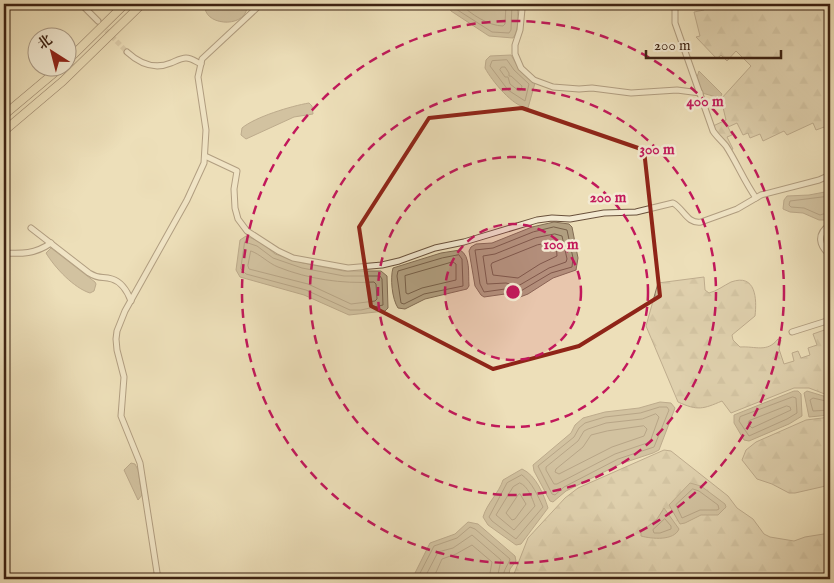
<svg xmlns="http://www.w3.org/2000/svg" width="834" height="583" font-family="'IM FELL English','Noto Serif SC',serif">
<defs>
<pattern id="forest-firs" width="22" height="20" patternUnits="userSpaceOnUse" patternTransform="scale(1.25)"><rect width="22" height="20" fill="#cfbf9d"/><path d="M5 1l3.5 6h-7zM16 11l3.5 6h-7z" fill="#b3a486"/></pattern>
</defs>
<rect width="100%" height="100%" fill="#eddfb9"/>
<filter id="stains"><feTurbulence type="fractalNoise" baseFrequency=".004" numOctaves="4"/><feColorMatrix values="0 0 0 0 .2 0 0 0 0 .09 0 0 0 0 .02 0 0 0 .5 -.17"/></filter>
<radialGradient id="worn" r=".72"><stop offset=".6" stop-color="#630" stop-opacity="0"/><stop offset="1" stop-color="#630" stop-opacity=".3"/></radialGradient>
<!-- forest -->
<g fill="url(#forest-firs)" stroke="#867058">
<path d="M702,4H830V134L827,126L816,130L813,123L787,135L784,131L763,141L760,134L750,138L748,133L743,135L737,123L728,127L732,135L727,137L733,149L731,150L714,130L713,126L726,120L721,99L751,66L736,51L727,61L721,55L717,59L696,37L700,36L694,12L704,10Z"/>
<path d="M704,277L705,290L709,293C717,291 723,286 731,282C756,273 757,299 755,316L732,335L733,340L740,347C756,346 767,353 778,339L781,340L779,349L784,364L794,361L792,353L798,351L801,358L810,355L808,348L817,345L813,334L830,328V396L809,388H794L731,413L722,401C703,409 698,411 678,402L646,326L658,283Z"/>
<path d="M830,417V485L795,493H789L772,484L757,479L742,460L746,450L756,442L806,420Z"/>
<path d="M664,450L671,451L728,496L737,508L753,519L764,534L770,537L794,541L805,537L830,533V579H512L528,538L565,498L578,488Z"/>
</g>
<!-- water -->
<g fill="#b19f80" stroke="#836d54">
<path d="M213,4H247C249,28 207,27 205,8Z"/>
<path d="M451,4H516C519,12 519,31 513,38L489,36L451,11L449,7Z"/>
<path d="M511,55L518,67L535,83L528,108C513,107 492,81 485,68L486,60L490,56Z"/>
<path d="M699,71L722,94L720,98L702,93L697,77Z"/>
<path d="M309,103L312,106L313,114L294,117L246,139L241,135L242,128C255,117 291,106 309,103Z"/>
<path d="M830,191V216L824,220H819L803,213L790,212L783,209L784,200L787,196L809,195Z"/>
<path d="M554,222L569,224L572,227L578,258L576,270L553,278L528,294L520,297L505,294L484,297L481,295L475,286L469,251L471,247L476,244L492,243L532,227Z"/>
<path d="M246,236L261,242L275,254L303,263L344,271H381L387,276L388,308L385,311L349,315L304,295L240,277L236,270L240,240Z"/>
<path d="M51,248L95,282L96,284L94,291L90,293C74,288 55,268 46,253Z"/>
<path d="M460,250C471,256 468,274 469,286L467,289L425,299L405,309L398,308C392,299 390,278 393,268L441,253Z"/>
<path d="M794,391H798L801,394L802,416L789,424L749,441L744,440L734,423V415Z"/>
<path d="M807,391L830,398V415L809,417L804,393Z"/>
<path d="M660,402L671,403L675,408L659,450L653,453L620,464L566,491L553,502L550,501L534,471L533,465L571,433L575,425L583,418L605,412L639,408Z"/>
<path d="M131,463L135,464L138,470L142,495L138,500L124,470Z"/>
<path d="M522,469C536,475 544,495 548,508L521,544L516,545L488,525L483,517C487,503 499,493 503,480Z"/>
<path d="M690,483L701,486L725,504L726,507L718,515H701L685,523L680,524L669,505Z"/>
<path d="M664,508L679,529C674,541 652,539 641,536V532L657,519Z"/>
<path d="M468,522L478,524L515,556L516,561L510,569L508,579H412L430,543L455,534Z"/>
</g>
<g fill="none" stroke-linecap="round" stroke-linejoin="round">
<!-- shore -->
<g stroke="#776049" stroke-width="1">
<path d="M455,4L456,9L492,32L509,33L511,30L512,4"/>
<path d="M461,4C470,14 489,26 503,26L505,24L506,4"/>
<path d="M507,60L514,70L529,84L525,101L508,90L490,66L492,61Z"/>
<path d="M502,67H505L509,73V76H511L522,86L521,90L519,91L510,84L508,77H505L500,70Z"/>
<path d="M830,196L790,201L789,205L791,207L804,208L820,215L830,212"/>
<path d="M554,227L567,230L573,258L572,267L551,273L519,292L505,289L484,292L480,284L475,250L493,248L533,232Z"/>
<path d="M555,234L562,236L567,259L566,262L549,268L518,286L506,283L487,284L483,256L495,254L535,238Z"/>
<path d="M245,242L257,246L273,258L302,268L344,276H380L382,279L383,305L361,310H350L306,290L246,274L241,269Z"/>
<path d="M553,242L556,243L557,256L540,264L518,278L493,275L491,265L492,263L537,245Z"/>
<path d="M251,251C260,254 268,263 278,267C308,279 342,284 374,282L376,284L377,299L375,301L351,304L308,284L249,269L248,266Z"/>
<path d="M459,255L462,259L463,286L424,294L404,304L401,303L397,276L398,271L442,258Z"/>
<path d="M453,262L456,264V280L422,288L408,294L406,293L405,276Z"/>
<path d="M793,397L796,398L797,413L787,419L749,436L739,421L740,417Z"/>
<path d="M830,402L813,398L810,400L813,411L830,410"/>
<path d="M787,406L790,407L791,410L752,428L748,424L749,421Z"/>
<path d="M660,407H667L669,410L654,447L618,459L564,487L555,495L552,494L538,466L574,437L579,428L585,423L605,417L640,413Z"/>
<path d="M656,414L659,417L650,442L615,454L557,484H554L546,470V467L578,441L584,431L588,429L606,423L642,419Z"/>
<path d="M644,426L647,429L644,436L612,447L559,474L555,472L556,469L583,447L591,435L607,431Z"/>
<path d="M522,475C532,482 538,496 543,507L516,539L492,521L489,517L507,483Z"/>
<path d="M520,483C528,486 532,498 535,506L514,530L496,515L513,487Z"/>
<path d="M693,489L699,491L718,505L719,509L717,510H700L682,518L676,505Z"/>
<path d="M520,494L526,504L515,519L512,520L506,513L518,495Z"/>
<path d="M665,519L671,526V529L660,533H654L653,530Z"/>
<path d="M417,579L434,546L457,538L470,527L475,529L510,559C509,564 503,569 503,579"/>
<path d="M424,579L438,552L453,548L472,535L501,560L497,579"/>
<path d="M433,579L442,559L456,554L472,545L492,562L489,579"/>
</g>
<!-- minor-tunnel -->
<path stroke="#cab998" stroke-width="5" stroke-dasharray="5 2.5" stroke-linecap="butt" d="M101,25L127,52"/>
<!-- minor casing -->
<g stroke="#69513c" stroke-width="7">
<g id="minor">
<path d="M81,4L98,21"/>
<path d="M521,4L522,9L520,30L515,45V54L521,68L534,80L553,87L579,89L592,88L631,93L677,90L700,93"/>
<path d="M675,4V23L713,131C717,137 722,141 726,146C737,163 744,181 756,198"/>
<path d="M127,52C140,64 154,70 171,63C176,61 181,58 186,58C192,58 196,62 201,64"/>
<path d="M205,156L237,171L234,189L235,208L238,219L247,231L278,251L293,258L348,268L382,265L399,261L435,248L464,242L537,220L552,218L570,219L604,213L636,212L673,203C684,209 687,224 701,222L737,209L761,195L819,180L830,175"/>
<path d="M830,225C816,234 819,246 830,255"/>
<path d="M31,228L89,273C100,280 102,276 112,279C122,282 128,293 131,301"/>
<path d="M4,253C22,254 35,254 51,243"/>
<path d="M792,332L830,320"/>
<path d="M158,579L140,463L121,416L124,377L117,350L116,339L117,331L125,311L187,200L204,163L206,130L198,77L202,59L261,4"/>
</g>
</g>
<!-- highway casing -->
<g stroke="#3d2212" stroke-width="9">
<g id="highway">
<path d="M68,60L125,4"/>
<path d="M4,115L60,68"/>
<path d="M4,131L63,81L142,4"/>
</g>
</g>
<!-- minor -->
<use href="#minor" stroke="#f3ead2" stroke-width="5"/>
<!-- highway -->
<use href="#highway" stroke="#eddfb9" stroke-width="8"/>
</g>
<!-- marked area -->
<path d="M0 0H834V583H0ZM522,108L644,150L660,296L579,346L493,369L371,306L359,227L429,118Z" fill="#eddfb9" fill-opacity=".55" fill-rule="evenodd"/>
<path fill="none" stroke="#8f2418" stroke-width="4" stroke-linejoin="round" d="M522,108L644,150L660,296L579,346L493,369L371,306L359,227L429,118Z"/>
<!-- distance rings -->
<circle cx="513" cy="292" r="68" fill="#c2185b" fill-opacity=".12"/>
<g fill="none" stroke="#c2185b" stroke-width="2.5" stroke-dasharray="9 6">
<circle cx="513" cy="292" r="68"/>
<circle cx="513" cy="292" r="135"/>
<circle cx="513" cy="292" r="203"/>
<circle cx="513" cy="292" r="271"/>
</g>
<circle cx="513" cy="292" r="8" fill="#c2185b" stroke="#f3ead2" stroke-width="2.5"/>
<g font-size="15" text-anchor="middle" font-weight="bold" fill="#c2185b" stroke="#f3ead2" stroke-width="5" stroke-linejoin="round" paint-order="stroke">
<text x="705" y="106">400 m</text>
<text x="657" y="154">300 m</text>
<text x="608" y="202">200 m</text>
<text x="561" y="249">100 m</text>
</g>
<!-- margin -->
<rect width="834" height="583" fill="none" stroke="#eddfb9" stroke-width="20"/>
<rect x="5" y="5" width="824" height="573" fill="none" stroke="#3d2212" stroke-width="2.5"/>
<rect x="10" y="10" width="814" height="563" fill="none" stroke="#3d2212"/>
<!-- north arrow -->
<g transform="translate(52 52) rotate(324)"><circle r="24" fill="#f3ead2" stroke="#aa9a85"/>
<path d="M0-4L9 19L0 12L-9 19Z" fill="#8f2418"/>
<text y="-8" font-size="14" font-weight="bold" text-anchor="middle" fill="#3d2212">北</text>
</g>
<!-- scale -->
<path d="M646 50v8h135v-8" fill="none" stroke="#3d2212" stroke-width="2.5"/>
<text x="654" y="50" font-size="15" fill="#3d2212" stroke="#f3ead2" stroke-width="4" paint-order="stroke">200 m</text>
<rect width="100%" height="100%" filter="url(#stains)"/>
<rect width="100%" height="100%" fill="url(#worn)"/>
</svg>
